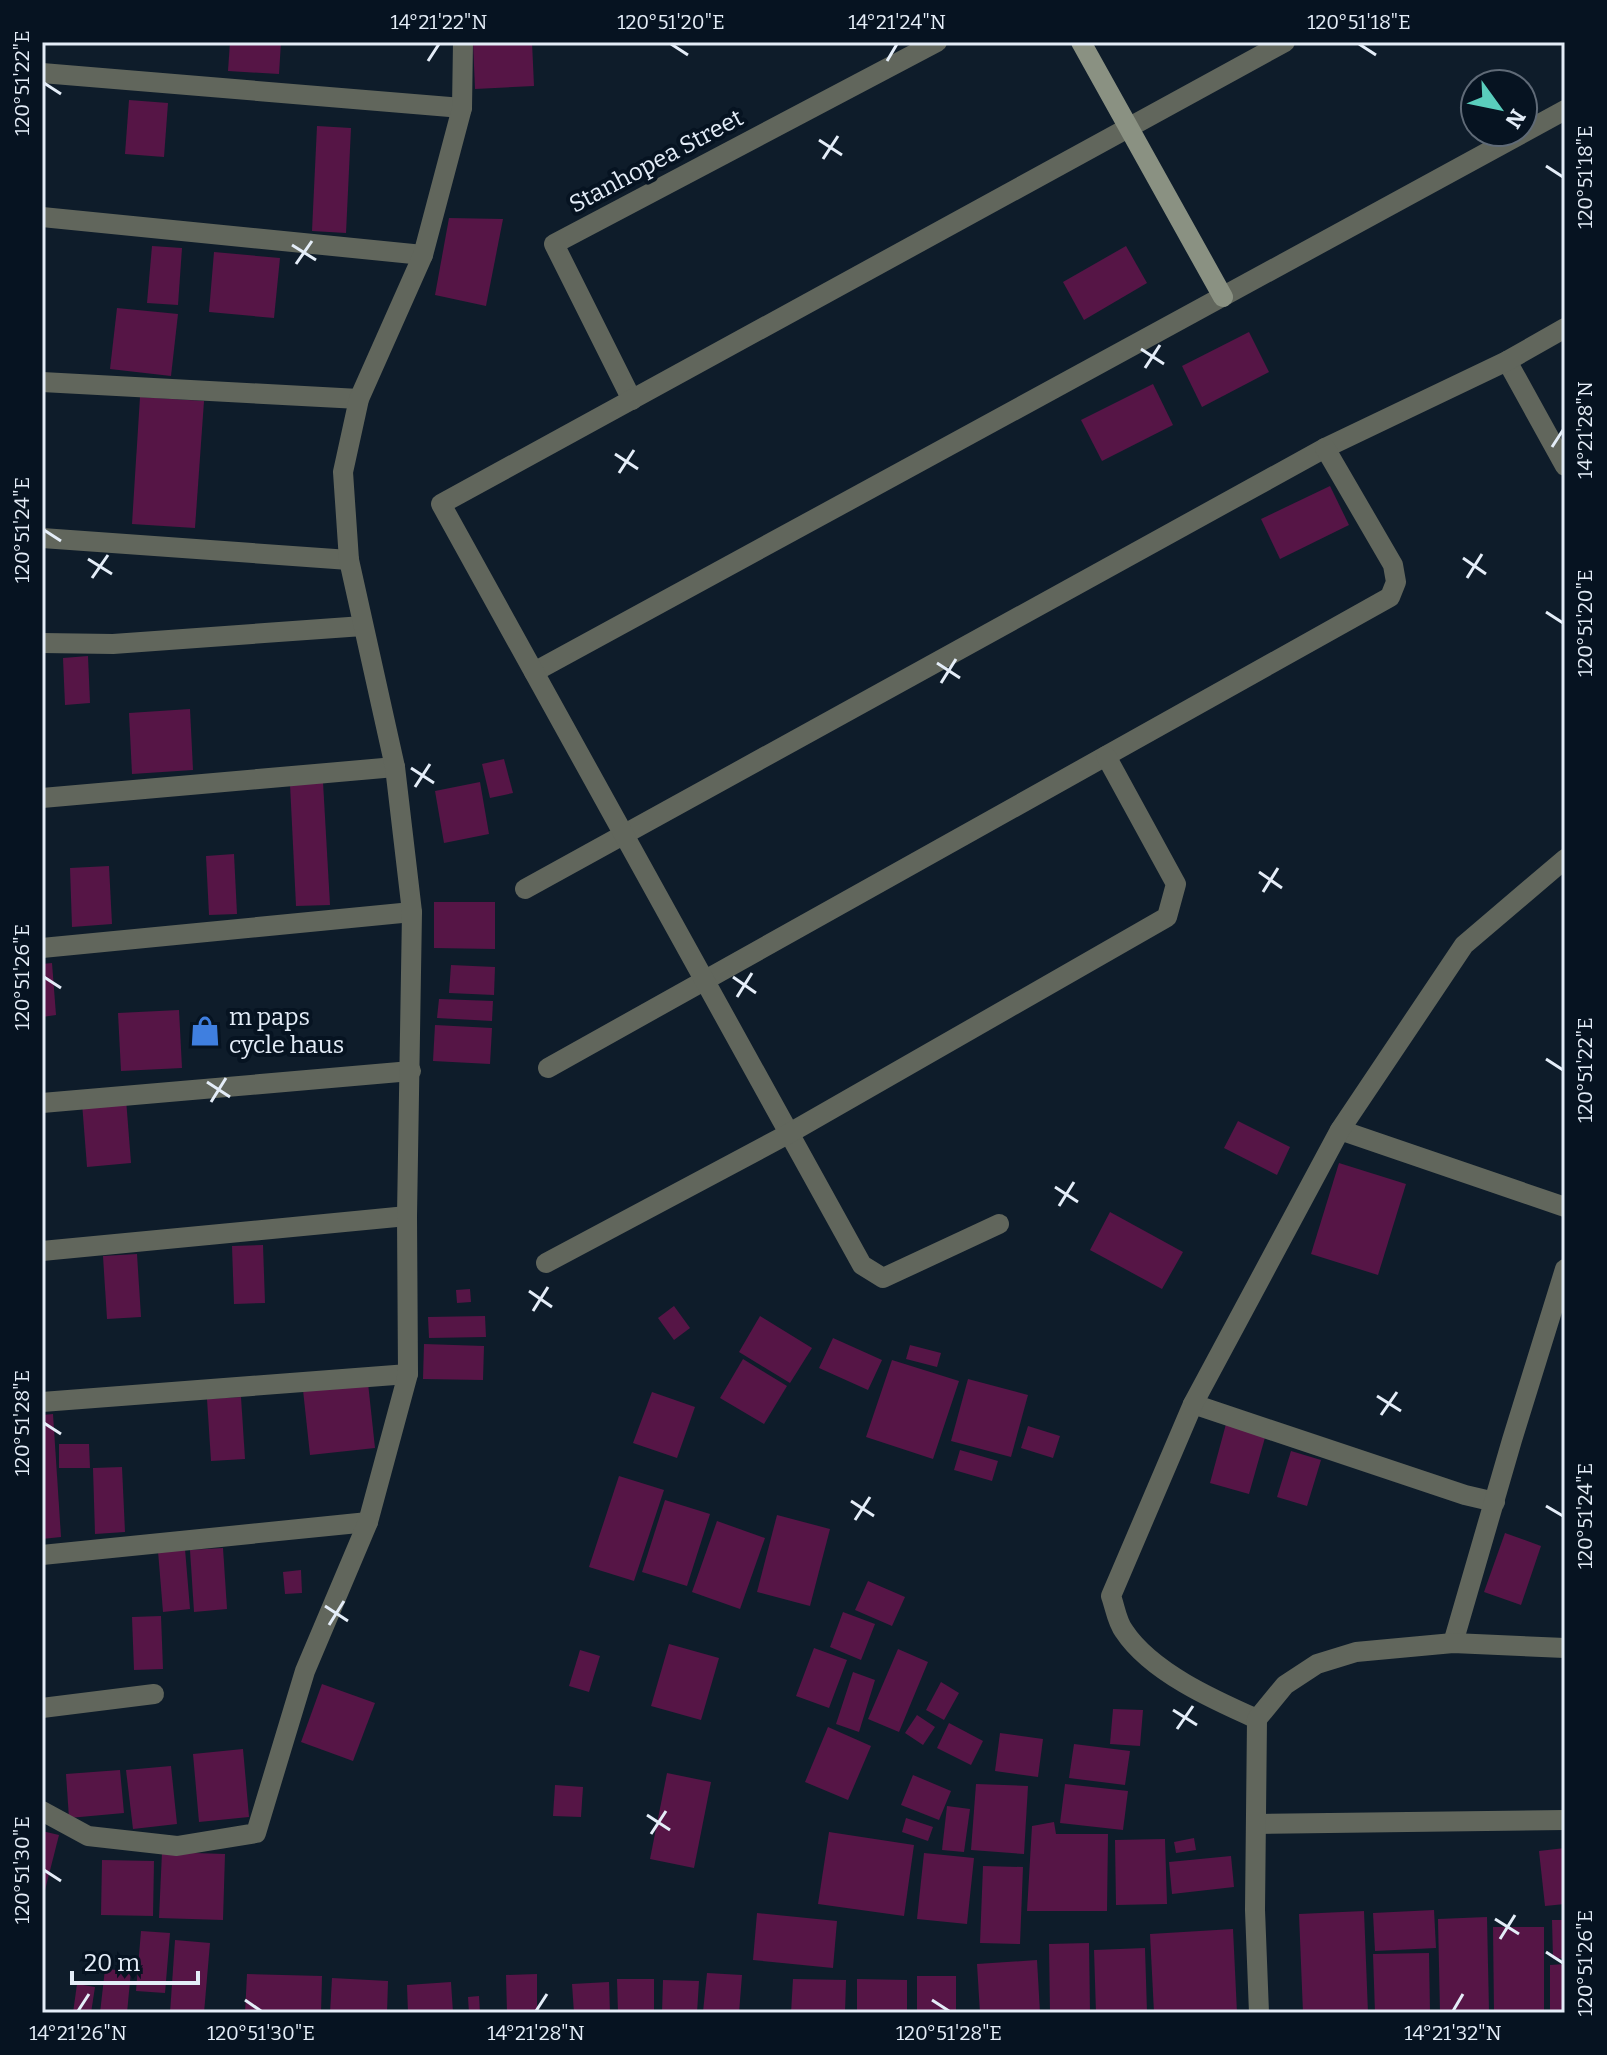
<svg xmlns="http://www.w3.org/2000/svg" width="1607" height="2055" font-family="Bitter,serif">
<rect width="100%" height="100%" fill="#0e1c2a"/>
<!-- building -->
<g fill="#561546">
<path d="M230,42H281L279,74L228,71Z"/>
<path d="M473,42H532L534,86L475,89Z"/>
<path d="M129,100L168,103L164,157L125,154Z"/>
<path d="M317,126L351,128L346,233L312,231Z"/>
<path d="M449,218L503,219L486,306L435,295Z"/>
<path d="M152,246L182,248L178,305L147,303Z"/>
<path d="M1126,246L1147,283L1084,320L1063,282Z"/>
<path d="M214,252L280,258L274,318L209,312Z"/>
<path d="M117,308L178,314L171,376L110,369Z"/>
<path d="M1249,332L1269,372L1202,407L1182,366Z"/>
<path d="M1153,384L1173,425L1102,461L1081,420Z"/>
<path d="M140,397L204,401L195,528L132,524Z"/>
<path d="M1330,486L1349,525L1280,559L1261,519Z"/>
<path d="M88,656L90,703L65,705L63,658Z"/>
<path d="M190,709L193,770L132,774L129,713Z"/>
<path d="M504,759L513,793L490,798L482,764Z"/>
<path d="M323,782L330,905L296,906L290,784Z"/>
<path d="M480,782L489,834L444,843L435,791Z"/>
<path d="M234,854L237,914L209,915L206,856Z"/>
<path d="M109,866L112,924L72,927L70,868Z"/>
<path d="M434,902H495V949L434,948Z"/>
<path d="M52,963L56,1015L42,1017V964Z"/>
<path d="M451,965L495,967L494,995L449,993Z"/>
<path d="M439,999L493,1001L492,1021L437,1018Z"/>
<path d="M179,1010L182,1068L121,1071L118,1013Z"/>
<path d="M435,1025L492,1028L490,1064L433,1061Z"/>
<path d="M126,1099L131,1163L87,1167L82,1103Z"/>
<path d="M1238,1121L1290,1147L1277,1175L1224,1148Z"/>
<path d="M1339,1163L1406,1184L1378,1275L1311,1254Z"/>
<path d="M1110,1212L1183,1252L1162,1289L1090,1250Z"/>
<path d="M263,1245L265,1303L234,1304L232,1246Z"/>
<path d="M137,1254L141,1317L107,1319L103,1256Z"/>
<path d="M470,1289L471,1302L457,1303L456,1290Z"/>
<path d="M674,1306L690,1328L674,1340L658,1318Z"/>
<path d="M485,1316L486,1337L429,1338L428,1317Z"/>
<path d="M760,1316L812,1348L790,1383L739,1352Z"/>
<path d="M833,1338L882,1360L868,1390L819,1368Z"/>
<path d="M424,1344L484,1346L483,1380L423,1379Z"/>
<path d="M910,1345L941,1353L937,1367L906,1359Z"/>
<path d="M743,1359L787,1386L764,1424L720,1398Z"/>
<path d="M892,1360L959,1381L933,1459L866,1437Z"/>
<path d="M968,1379L1028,1395L1011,1457L951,1441Z"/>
<path d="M368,1383L375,1448L310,1455L303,1390Z"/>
<path d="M652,1392L695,1407L677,1458L633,1443Z"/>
<path d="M241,1397L245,1459L211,1461L207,1399Z"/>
<path d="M53,1414L61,1537L42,1539V1415Z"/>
<path d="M1226,1424L1266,1434L1249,1494L1210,1483Z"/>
<path d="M1028,1426L1060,1436L1053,1458L1021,1448Z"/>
<path d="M59,1444H89L90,1468H59Z"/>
<path d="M960,1450L998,1461L992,1481L954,1470Z"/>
<path d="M1291,1451L1321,1460L1307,1506L1277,1497Z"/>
<path d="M122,1467L125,1532L95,1534L93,1468Z"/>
<path d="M619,1476L664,1490L634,1581L589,1567Z"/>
<path d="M665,1500L710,1514L687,1586L642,1572Z"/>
<path d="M777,1515L830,1529L810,1606L757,1592Z"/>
<path d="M717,1521L765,1538L740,1609L692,1592Z"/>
<path d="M1505,1533L1541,1546L1521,1605L1484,1592Z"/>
<path d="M223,1548L227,1609L194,1612L190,1550Z"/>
<path d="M185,1549L190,1609L163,1612L158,1551Z"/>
<path d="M301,1570L302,1593L285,1594L283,1572Z"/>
<path d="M868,1581L905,1597L892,1626L855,1610Z"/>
<path d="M843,1612L875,1624L861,1660L830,1647Z"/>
<path d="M161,1616L163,1669L134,1670L132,1617Z"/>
<path d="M669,1644L719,1658L701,1720L651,1706Z"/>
<path d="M814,1648L847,1660L829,1708L796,1696Z"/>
<path d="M898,1649L928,1662L899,1732L868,1719Z"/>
<path d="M580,1650L600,1656L589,1692L569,1686Z"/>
<path d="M853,1672L875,1680L859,1732L836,1724Z"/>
<path d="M941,1682L959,1693L944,1720L926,1710Z"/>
<path d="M322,1684L375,1703L353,1761L301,1742Z"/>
<path d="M1113,1709L1143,1710L1140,1746L1110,1744Z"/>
<path d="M917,1715L935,1727L923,1745L905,1733Z"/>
<path d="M949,1723L983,1741L971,1765L937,1748Z"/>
<path d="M828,1727L871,1746L848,1800L805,1782Z"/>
<path d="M1000,1733L1043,1739L1038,1777L995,1771Z"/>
<path d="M1074,1744L1130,1751L1125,1785L1069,1778Z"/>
<path d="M243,1749L249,1817L199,1822L193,1754Z"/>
<path d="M171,1766L177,1824L133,1829L126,1770Z"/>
<path d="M120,1770L124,1813L69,1818L66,1774Z"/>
<path d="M667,1773L711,1782L694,1868L650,1859Z"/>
<path d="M913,1775L951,1791L939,1820L901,1805Z"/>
<path d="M976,1784L1028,1786L1024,1854L971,1850Z"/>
<path d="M1065,1784L1128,1791L1123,1830L1060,1823Z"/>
<path d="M555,1785L583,1787L581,1817L553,1816Z"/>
<path d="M947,1806L970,1809L964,1852L942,1850Z"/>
<path d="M906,1818L933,1827L928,1841L902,1832Z"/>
<path d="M1054,1822L1056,1834H1108L1107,1911H1027L1032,1826Z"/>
<path d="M42,1831L59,1835L43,1898H42Z"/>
<path d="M829,1832L914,1845L904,1916L818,1904Z"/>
<path d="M1194,1838L1196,1850L1176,1853L1174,1842Z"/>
<path d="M1165,1839L1167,1904L1116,1905L1115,1840Z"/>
<path d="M1565,1848V1904L1545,1906L1539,1851Z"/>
<path d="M162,1852L225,1854L223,1920L159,1918Z"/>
<path d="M924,1853L974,1858L967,1924L917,1919Z"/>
<path d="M1231,1856L1234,1887L1172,1894L1169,1862Z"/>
<path d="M102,1860L154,1861L153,1916L101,1915Z"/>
<path d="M983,1866L1023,1867L1020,1944L980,1943Z"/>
<path d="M1434,1910L1436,1948L1375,1951L1373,1913Z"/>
<path d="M1364,1911L1368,2013H1303L1299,1914Z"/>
<path d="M757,1913L837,1921L833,1968L753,1960Z"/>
<path d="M1487,1917L1489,2012L1440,2013L1438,1919Z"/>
<path d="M1552,1920H1565V1958L1553,1959Z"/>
<path d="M1493,1927H1544V2013H1494Z"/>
<path d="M1233,1929L1237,2013H1154L1150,1934Z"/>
<path d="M141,1931L170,1933L165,1993L136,1991Z"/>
<path d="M175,1940L210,1943L204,2013H170Z"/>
<path d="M1089,1943L1090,2013H1050L1049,1944Z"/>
<path d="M1145,1948L1147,2013H1096L1094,1950Z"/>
<path d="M1429,1953L1430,2013H1375L1373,1954Z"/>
<path d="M1037,1960L1040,2013H980L977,1964Z"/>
<path d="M1565,1964V2013H1550V1965Z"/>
<path d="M105,1969L131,1971L127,2013H100Z"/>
<path d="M707,1973L742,1975L739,2013L703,2012Z"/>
<path d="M247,1974L322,1976L321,2013H245Z"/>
<path d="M537,1974V2013H507L506,1975Z"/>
<rect x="917" y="1976" width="39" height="37"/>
<path d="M332,1978L388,1981L387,2013H330Z"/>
<path d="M617,1979H654V2013H618Z"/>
<path d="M793,1979L846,1980L845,2013H791Z"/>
<path d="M857,1979L907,1980V2013H857Z"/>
<path d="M663,1980L699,1981L697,2013H662Z"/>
<path d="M451,1982L453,2013H408L407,1985Z"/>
<path d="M609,1982L610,2013H574L572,1984Z"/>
<path d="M77,1984L95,1987L91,2013H73Z"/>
<path d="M479,1996L480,2013H469L468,1997Z"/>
</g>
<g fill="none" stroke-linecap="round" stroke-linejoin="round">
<!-- street -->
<g stroke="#61665c" stroke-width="20">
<path d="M42,73L462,108"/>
<path d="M42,217L423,255"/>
<path d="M1507,361L1565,466"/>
<path d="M42,382L359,399"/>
<path d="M632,400L554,244L937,42"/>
<path d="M42,538L349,560"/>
<path d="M42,643L113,644L363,626"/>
<path d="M534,672L1565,110"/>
<path d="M42,798L395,767"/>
<path d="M525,889L1325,448L1507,361L1565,328"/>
<path d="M42,948L412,912"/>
<path d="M548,1068L1390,597L1396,582L1393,565L1325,448"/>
<path d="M42,1103L411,1071"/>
<path d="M1340,1130L1565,1207"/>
<path d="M999,1224L883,1278L862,1265L441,504L1285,42"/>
<path d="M42,1251L407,1216"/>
<path d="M546,1263L788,1134L1167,917L1176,884L1106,756"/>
<path d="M42,1402L408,1374"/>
<path d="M1193,1404L1465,1495L1495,1502"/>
<path d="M42,1555L368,1522"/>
<path d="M1453,1643L1512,1440L1565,1269"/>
<path d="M42,1708L154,1694"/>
<path d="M1257,1719C1214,1700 1151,1672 1124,1631C1117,1622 1115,1607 1111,1596L1193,1404L1340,1130L1464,945L1565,859"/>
<path d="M42,1811L88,1836L177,1846L256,1833L305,1671L368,1522L408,1374L407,1216L412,912L395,767L349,560L343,472L359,399L423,255L462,108L463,42"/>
<path d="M1257,1824L1565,1820"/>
<path d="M1259,2013L1255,1910L1257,1719L1285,1685L1317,1664L1356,1652L1453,1643L1565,1648"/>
</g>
<!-- secondary -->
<path stroke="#8a9182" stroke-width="20" d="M1081,42L1223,297"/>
</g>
<!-- ticks -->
<path fill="none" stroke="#e4edf8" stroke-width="3" d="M671,44L688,55M1359,44L1376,55M428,61L439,44M887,61L897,44M44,83L61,94M819,140L842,155M823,159L838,136M1546,166L1563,177M292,245L316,260M296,264L312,241M1141,349L1164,364M1145,368L1160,345M1552,447L1563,430M615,454L638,469M619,473L634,450M44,530L61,541M1463,558L1486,574M88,559L112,574M92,578L108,555M1467,578L1482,554M1546,612L1563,623M937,663L960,678M941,683L956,659M411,768L434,783M415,787L430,764M1259,872L1282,888M1263,892L1278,868M44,977L61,988M733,977L756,993M737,997L752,973M1546,1059L1563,1070M207,1082L230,1097M211,1102L226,1078M1055,1187L1078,1202M1059,1206L1074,1182M529,1291L552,1307M533,1311L548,1287M1377,1396L1401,1411M1381,1415L1397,1392M44,1423L61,1434M851,1501L874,1516M1546,1506L1563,1516M855,1520L870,1497M325,1606L348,1621M329,1625L344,1601M1173,1710L1197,1725M1177,1729L1193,1706M647,1815L670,1830M651,1834L666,1811M44,1870L61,1881M1495,1919L1519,1934M1500,1939L1515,1915M1546,1952L1563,1963M245,2000L261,2011M932,2000L949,2011M78,2011L89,1994M536,2011L547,1994M1453,2011L1463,1994"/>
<!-- icons -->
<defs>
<g id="shop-bare" transform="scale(2.4)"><path d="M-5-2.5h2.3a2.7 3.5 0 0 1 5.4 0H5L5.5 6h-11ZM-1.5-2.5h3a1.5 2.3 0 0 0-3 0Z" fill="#3f7fe0" stroke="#061321" stroke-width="2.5" paint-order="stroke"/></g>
</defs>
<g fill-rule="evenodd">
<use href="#shop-bare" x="205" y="1031"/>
</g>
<g text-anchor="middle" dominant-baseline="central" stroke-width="8" stroke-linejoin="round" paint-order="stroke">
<!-- street labels -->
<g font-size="24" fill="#e4edf8" stroke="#061321">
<text transform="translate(656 161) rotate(-28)">Stanhopea Street</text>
</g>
<!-- poi labels -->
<g font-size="24" fill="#e4edf8" stroke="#061321" text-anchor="start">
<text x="229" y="1017">m paps<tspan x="229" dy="28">cycle haus</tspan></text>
</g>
</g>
<!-- border -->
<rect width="1607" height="2055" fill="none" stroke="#061321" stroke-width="88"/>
<!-- north arrow -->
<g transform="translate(1499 108) rotate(123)"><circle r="38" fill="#061321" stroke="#5f6a77" stroke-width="2"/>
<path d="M0-6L14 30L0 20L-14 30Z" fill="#5acebd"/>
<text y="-12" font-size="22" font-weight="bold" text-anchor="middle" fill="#e4edf8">N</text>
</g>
<!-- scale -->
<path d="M72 1971v12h126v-12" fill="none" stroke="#e4edf8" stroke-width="4"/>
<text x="84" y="1971" font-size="24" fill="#e4edf8" stroke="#061321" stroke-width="6" paint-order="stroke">20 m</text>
<rect x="44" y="44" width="1519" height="1967" fill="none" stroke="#e4edf8" stroke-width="3"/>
<g font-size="20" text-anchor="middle" fill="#e4edf8">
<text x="439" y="29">14°21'22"N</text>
<text x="671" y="29">120°51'20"E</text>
<text x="897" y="29">14°21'24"N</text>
<text x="1359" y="29">120°51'18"E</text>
<text transform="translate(22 83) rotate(-90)" y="7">120°51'22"E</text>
<text transform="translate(1585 177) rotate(-90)" y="7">120°51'18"E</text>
<text transform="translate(1585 430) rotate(-90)" y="7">14°21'28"N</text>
<text transform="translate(22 530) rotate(-90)" y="7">120°51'24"E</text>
<text transform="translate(1585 623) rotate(-90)" y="7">120°51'20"E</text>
<text transform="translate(22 977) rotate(-90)" y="7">120°51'26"E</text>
<text transform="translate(1585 1070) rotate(-90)" y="7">120°51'22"E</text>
<text transform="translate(22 1423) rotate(-90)" y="7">120°51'28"E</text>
<text transform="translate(1585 1516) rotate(-90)" y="7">120°51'24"E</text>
<text transform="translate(22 1870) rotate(-90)" y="7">120°51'30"E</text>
<text transform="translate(1585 1963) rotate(-90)" y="7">120°51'26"E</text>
<text x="78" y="2040">14°21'26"N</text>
<text x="261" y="2040">120°51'30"E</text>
<text x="536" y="2040">14°21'28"N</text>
<text x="949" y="2040">120°51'28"E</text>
<text x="1453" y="2040">14°21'32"N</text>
</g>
</svg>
